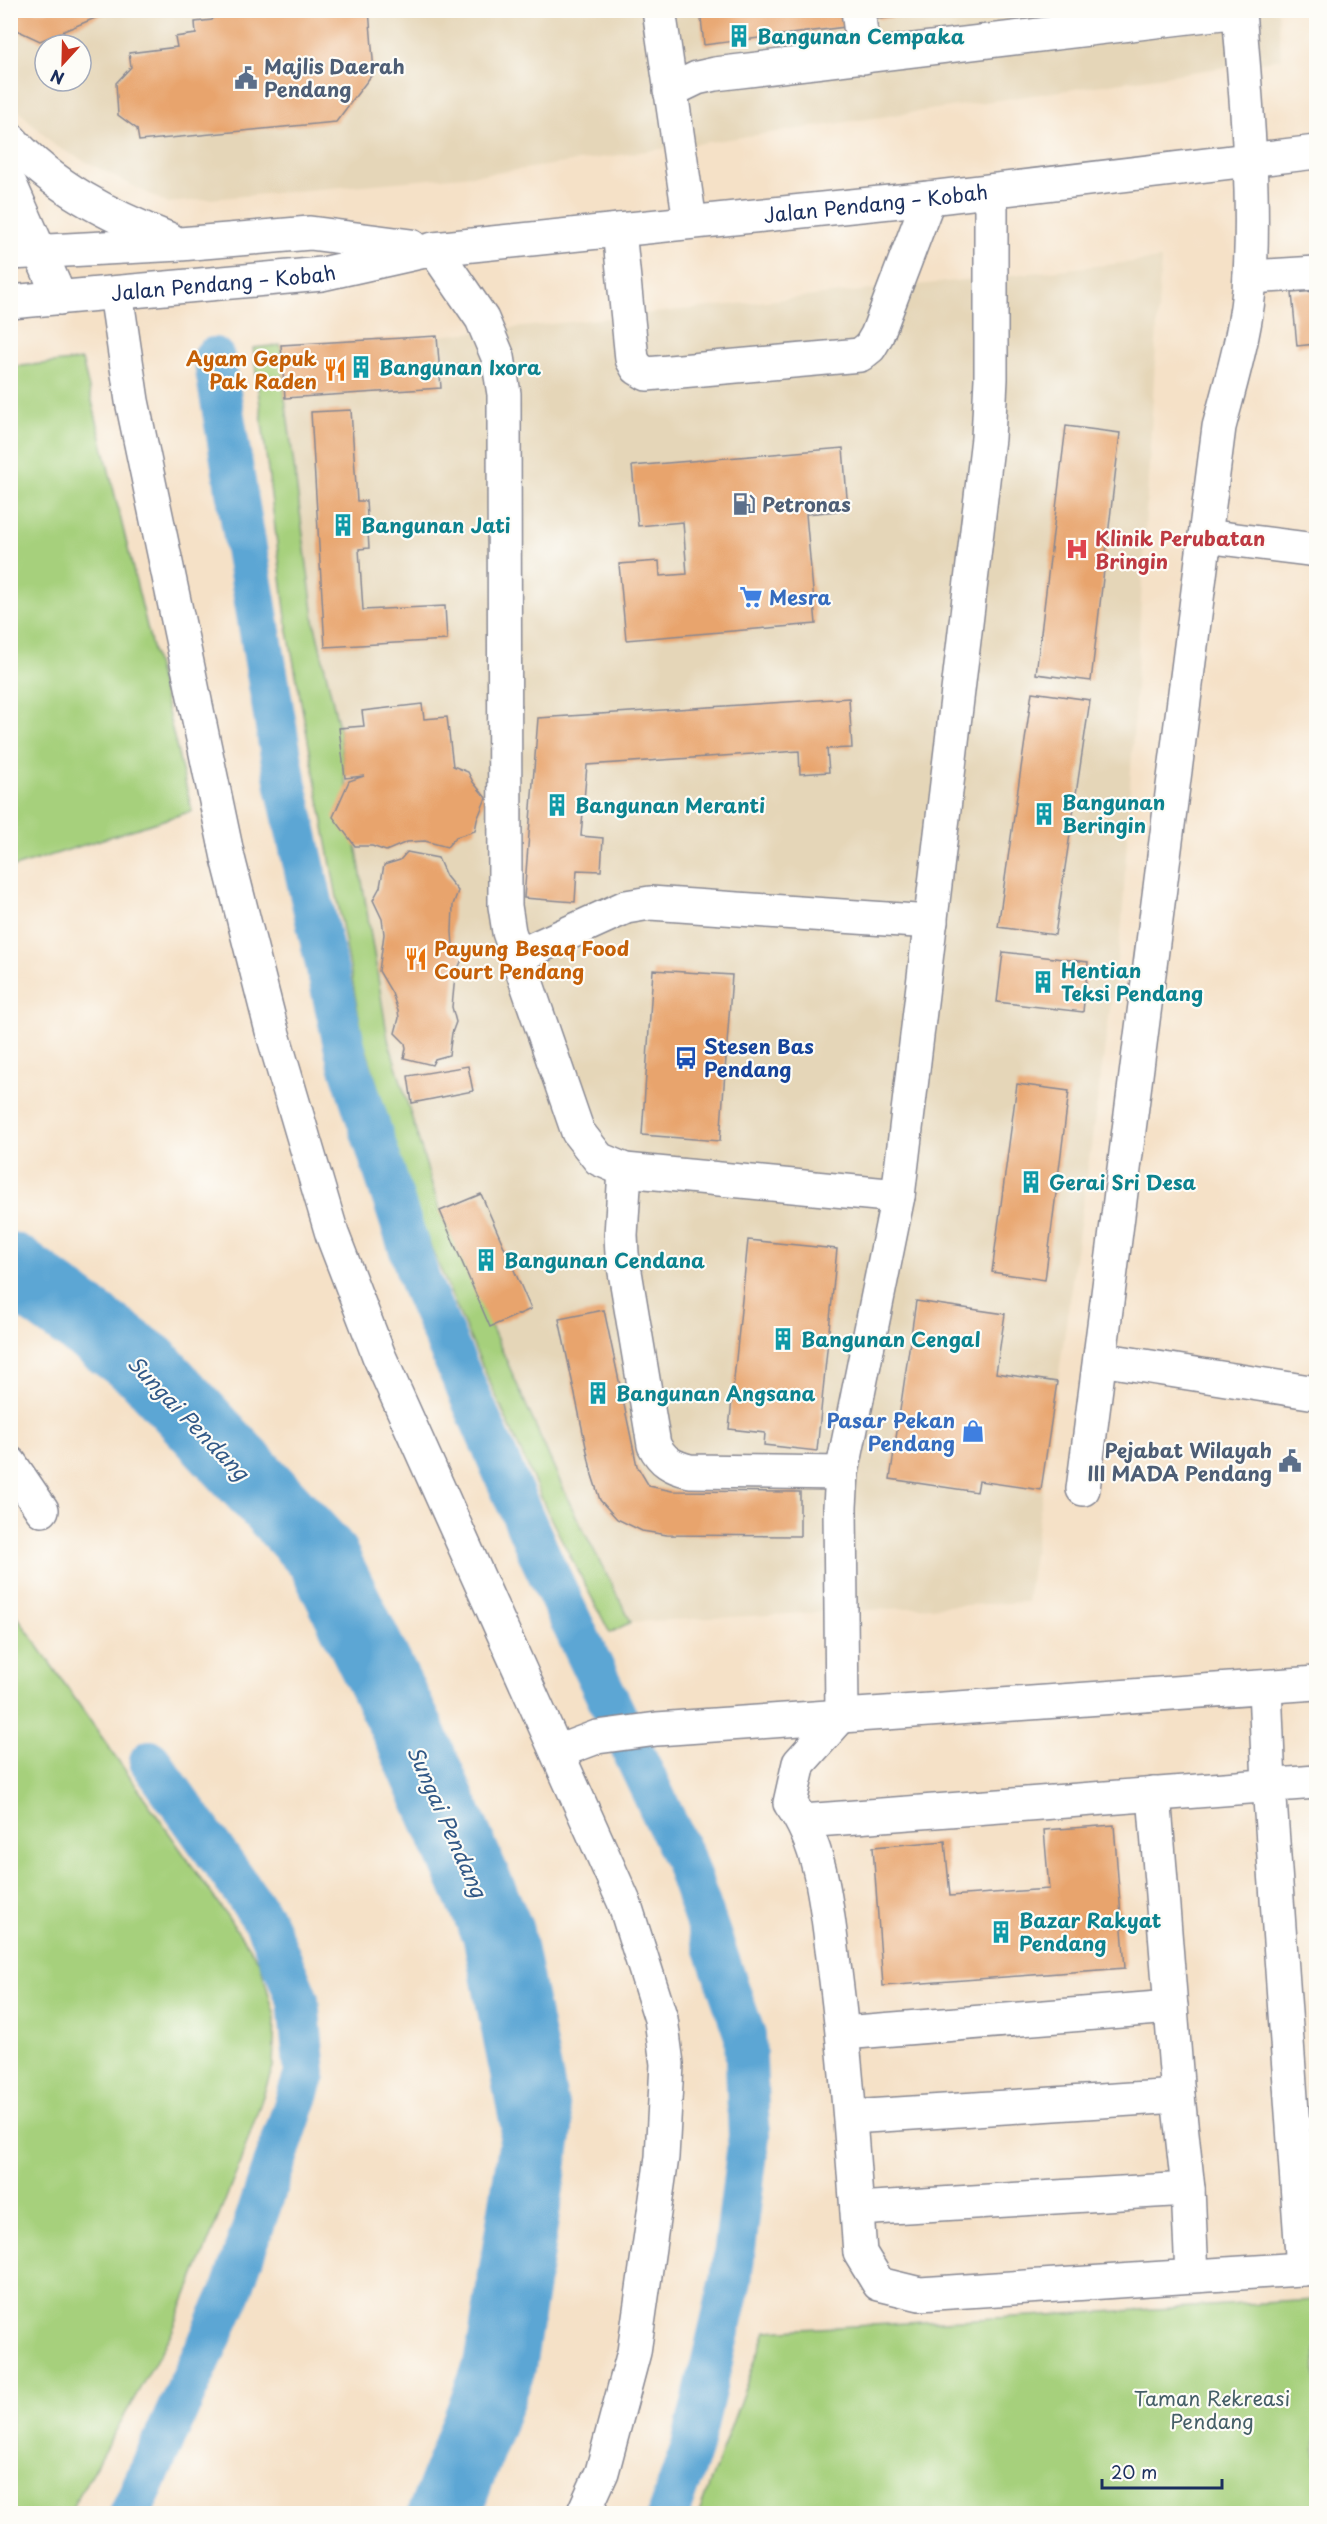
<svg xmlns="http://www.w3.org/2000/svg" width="1327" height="2524" font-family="'Playpen Sans',sans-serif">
<rect width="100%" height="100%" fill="#fdfcf7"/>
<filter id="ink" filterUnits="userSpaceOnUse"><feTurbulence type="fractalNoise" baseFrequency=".0167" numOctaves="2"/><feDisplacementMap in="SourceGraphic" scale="12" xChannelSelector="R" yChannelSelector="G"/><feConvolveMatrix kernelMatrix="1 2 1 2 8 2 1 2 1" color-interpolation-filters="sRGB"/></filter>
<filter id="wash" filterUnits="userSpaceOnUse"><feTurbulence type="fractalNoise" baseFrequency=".008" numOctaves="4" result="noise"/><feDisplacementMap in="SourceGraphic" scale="24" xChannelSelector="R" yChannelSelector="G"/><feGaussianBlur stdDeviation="1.35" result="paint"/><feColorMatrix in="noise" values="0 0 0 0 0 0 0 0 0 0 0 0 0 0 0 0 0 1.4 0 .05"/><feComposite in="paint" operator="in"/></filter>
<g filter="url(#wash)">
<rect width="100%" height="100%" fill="#f5e1c7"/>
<!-- built -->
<g fill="#e5d6b8" fill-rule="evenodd">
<path d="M11,11H1278L1281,59L496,173L167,203L55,146L11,103ZM45,45H81V81H45Z"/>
<path d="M1161,259L1122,924L1027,1602L631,1622L571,1506L440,1211L388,1039L345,778L339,728L315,626L285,398L281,345L437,336Z"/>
</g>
<!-- green -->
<g fill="#a6d07c" stroke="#60806d" stroke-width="1.5">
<path d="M281,345L285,398L315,626L339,728L345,778L388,1039L440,1211L571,1506L631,1622L610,1633L550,1517L465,1327L419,1219L363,1039L287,626L253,348Z"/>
<path d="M82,360L192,811L11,868V367Z"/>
<path d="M10,1606L260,1963L275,2017L273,2067L237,2171L172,2332L69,2513H11Z"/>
<path d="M1316,2300V2513H699L766,2331Z"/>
</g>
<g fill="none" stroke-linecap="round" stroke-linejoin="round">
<!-- canal -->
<g stroke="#5ca6d4" stroke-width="42">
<path d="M214,358L286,786L347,1058L421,1284L542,1560L684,1859L745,2036L749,2136L731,2280L692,2446L668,2514"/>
<path d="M130,2514L230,2295L305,2074L298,2000L265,1922L150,1761"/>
</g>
<!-- river -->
<path stroke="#5ca6d4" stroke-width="72" d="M10,1268L147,1367L322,1556L410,1735L498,1933L537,2128L500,2366L444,2514"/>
</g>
<g id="blocks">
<!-- building -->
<g fill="#e8a46d">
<path d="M218,10H369L374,72L336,122L139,141L137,129L118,115L116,83L131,67L129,53L177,47L175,37L196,34L195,22L212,20Z"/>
<path d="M700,10H843L845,27L704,45Z"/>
<path d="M877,10H948V12L878,19Z"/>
<path d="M10,11H112L40,41L10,27Z"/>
<path d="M1316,291V344L1297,346L1292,293Z"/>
<path d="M437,336L441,388L285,398L281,345Z"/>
<path d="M351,410L357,501H366L369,548L359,549L363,610L445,606L447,640L325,647L311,412Z"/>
<path d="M1066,426L1120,433L1091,681L1036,674Z"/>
<path d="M843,448L848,510L806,514L816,624L626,640L619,564L659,561L660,576L687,574L683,522L638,526L632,466Z"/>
<path d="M1032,692L1090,700L1055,935L998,927Z"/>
<path d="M849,698L852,748L827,749L829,772L800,774L799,751L587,765L581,836L603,838L601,871L577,870L575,902L524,898L538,718Z"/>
<path d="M422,704L424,719L447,717L453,766L468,772L473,782L486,798L477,820L475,831L456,837L447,847L425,841L407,842L386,851L372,846H355L333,817L349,781L364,776L345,778L339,728L364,726L362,711Z"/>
<path d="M407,852L438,858L446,876L458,891L453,905L452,932L453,946L463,957L455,976L452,1007L456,1022L452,1033L449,1055L435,1059L432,1065L404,1058L406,1048L405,1043L395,1033L399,1018L398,1011L392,993L379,971L384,934L382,919L373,900L380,887L384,865L400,860Z"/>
<path d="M1003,952L1088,962L1083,1012L997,1002Z"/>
<path d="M653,970L732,975L720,1141L642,1135Z"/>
<path d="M468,1066L473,1091L412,1103L408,1076Z"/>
<path d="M1017,1084L1069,1091L1045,1280L992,1272Z"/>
<path d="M481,1194L531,1309L490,1327L440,1211Z"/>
<path d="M748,1240L837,1249L817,1451L764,1445L765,1433L729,1429Z"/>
<path d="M916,1301L1005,1314L996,1373L1057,1382L1041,1490L979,1481L977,1492L890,1479Z"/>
<path d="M604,1310L637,1466L649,1486L672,1491L800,1492V1536L667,1535L642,1531L617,1519L600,1500L592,1475L559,1319Z"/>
<path d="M1114,1825L1125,1968L883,1986L873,1847L945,1841L950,1896L1049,1889L1044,1830Z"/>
</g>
</g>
</g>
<g filter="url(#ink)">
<use href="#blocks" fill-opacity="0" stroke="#888892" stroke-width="1.5"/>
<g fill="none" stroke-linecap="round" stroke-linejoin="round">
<!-- minor casing -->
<g stroke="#888892" stroke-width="36">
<g id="minor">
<path d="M659,10L690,222"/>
<path d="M858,10L864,57"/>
<path d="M670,91L697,78L715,74L1239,11C1246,99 1255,187 1250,275C1248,326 1232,377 1219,427L1083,1489"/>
<path d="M10,184L60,298"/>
<path d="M991,191V379L988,438L898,1196L842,1473L840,1507L842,1715L799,1763L790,1803C825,1851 827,1915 835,1972C847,2066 853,2159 860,2253L879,2284L920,2294L1316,2268"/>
<path d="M619,230L632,359L637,368L647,374L860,355L870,347L877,335L929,198"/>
<path d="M434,249L482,319L498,357L504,394L505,906L509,932L578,1132L599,1159L625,1170L898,1196"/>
<path d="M1250,277L1316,273"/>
<path d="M116,293L132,401L228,858L272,1031L332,1234L379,1356L624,1902L661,2019L667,2064L662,2157L634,2352L602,2472L583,2514"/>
<path d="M1205,536L1316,550"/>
<path d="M518,956L626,907L650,903L931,922"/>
<path d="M625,1170L621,1235L622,1254L654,1445C662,1461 672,1467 690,1471L842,1473"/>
<path d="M1100,1359L1316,1393"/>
<path d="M10,1463L42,1510"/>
<path d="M1265,1687L1269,1785L1303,2269"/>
<path d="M557,1752L597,1737L657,1729L1316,1683"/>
<path d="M1154,1794L1178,2096L1188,2189L1192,2275"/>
<path d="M803,1821L1316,1782"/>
<path d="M843,2033L1171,2007"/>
<path d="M851,2117L1178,2096"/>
<path d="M857,2209L1188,2189"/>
</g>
</g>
<!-- major casing -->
<g stroke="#888892" stroke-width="36">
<g id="major">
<path d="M10,139C53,187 110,216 169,239"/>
<path d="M10,253L180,244L310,233L411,246"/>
<path id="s1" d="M10,302L322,274L434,249L929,198L1316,152"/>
</g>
</g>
<!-- minor -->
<use href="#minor" stroke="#fff" stroke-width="33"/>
<!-- major -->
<use href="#major" stroke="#fff" stroke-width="33"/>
</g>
</g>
<!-- icons -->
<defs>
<g id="building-bare" transform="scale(1.8)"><path d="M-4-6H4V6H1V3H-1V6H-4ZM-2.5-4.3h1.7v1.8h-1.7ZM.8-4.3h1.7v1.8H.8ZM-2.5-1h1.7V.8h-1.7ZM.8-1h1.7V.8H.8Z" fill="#0f9aa8" stroke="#fdfcf7" stroke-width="2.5" paint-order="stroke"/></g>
<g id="civic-bare" transform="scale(1.8)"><path d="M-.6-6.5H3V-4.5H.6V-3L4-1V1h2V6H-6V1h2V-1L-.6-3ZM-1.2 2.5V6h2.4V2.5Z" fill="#5c6f8a" stroke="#fdfcf7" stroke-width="2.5" paint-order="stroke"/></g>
<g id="restaurant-bare" transform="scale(1.8)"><path d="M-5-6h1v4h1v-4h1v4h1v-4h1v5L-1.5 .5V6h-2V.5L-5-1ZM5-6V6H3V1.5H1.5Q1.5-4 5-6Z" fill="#e8710a" stroke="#fdfcf7" stroke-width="2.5" paint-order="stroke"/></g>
<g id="fuel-bare" transform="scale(1.8)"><path d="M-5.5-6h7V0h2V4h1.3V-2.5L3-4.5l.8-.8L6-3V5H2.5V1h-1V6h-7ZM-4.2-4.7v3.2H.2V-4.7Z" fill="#5c6f8a" stroke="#fdfcf7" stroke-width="2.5" paint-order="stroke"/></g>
<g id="hospital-bare" transform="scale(1.8)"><path d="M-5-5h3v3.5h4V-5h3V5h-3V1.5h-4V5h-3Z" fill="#e0444e" stroke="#fdfcf7" stroke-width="2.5" paint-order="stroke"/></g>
<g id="supermarket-bare" transform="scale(1.8)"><path d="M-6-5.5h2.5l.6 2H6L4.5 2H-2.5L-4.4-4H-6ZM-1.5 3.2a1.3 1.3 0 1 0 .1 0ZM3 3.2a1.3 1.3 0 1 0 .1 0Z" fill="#3f7fe0" stroke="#fdfcf7" stroke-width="2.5" paint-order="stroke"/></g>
<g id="bus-bare" transform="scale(1.8)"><path d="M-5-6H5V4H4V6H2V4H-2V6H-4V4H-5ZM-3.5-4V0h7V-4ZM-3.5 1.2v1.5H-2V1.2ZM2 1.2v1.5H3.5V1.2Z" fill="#1a4fb4" stroke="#fdfcf7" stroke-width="2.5" paint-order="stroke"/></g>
<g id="shop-bare" transform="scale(1.8)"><path d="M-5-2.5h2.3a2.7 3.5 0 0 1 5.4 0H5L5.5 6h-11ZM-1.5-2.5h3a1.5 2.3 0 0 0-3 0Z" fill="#3f7fe0" stroke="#fdfcf7" stroke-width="2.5" paint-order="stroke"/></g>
</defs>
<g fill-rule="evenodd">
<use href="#building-bare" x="739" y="36"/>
<use href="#civic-bare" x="246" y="78"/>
<use href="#building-bare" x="361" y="367"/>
<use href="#restaurant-bare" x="335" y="370"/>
<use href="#fuel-bare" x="744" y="504"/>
<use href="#building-bare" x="343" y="525"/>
<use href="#hospital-bare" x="1077" y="549"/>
<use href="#supermarket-bare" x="751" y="597"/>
<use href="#building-bare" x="557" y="805"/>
<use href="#building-bare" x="1044" y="814"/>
<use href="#restaurant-bare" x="416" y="959"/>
<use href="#building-bare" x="1043" y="982"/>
<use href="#bus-bare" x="686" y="1058"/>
<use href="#building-bare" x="1031" y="1182"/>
<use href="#building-bare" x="486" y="1260"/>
<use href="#building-bare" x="783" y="1339"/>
<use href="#building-bare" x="598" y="1393"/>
<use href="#shop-bare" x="973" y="1431"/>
<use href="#civic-bare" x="1290" y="1461"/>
<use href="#building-bare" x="1001" y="1932"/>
</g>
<g text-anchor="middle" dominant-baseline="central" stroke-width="4.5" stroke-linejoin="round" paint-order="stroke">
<!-- culture labels -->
<g font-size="20" font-weight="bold" fill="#0d838f" stroke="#fdfcf7" text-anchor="start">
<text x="757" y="36">Bangunan Cempaka</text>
<text x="379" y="367">Bangunan Ixora</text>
<text x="361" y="525">Bangunan Jati</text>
<text x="1062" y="802">Bangunan<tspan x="1062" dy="23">Beringin</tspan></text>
<text x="575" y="805">Bangunan Meranti</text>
<text x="1061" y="970">Hentian<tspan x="1061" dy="23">Teksi Pendang</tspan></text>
<text x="1049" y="1182">Gerai Sri Desa</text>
<text x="504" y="1260">Bangunan Cendana</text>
<text x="801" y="1339">Bangunan Cengal</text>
<text x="616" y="1393">Bangunan Angsana</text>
<text x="1019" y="1920">Bazar Rakyat<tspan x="1019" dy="23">Pendang</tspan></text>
</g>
<!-- service labels -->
<g font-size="20" font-weight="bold" fill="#4e5e75" stroke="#fdfcf7" text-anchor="start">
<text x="264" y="66">Majlis Daerah<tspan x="264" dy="23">Pendang</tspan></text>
<text x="762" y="504">Petronas</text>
<text x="1272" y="1450" text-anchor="end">Pejabat Wilayah<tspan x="1272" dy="23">III MADA Pendang</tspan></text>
</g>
<!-- street labels -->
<g font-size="20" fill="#1b2f5e" stroke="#fdfcf7">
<text stroke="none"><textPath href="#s1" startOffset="872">Jalan Pendang – Kobah</textPath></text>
<text stroke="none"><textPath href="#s1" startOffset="214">Jalan Pendang – Kobah</textPath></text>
</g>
<!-- food labels -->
<g font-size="20" font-weight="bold" fill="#c56008" stroke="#fdfcf7" text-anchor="end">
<text x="317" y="358">Ayam Gepuk<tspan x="317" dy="23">Pak Raden</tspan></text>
<text x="434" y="948" text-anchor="start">Payung Besaq Food<tspan x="434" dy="23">Court Pendang</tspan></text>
</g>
<!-- health labels -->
<g font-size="20" font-weight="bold" fill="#be3a42" stroke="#fdfcf7" text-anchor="start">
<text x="1095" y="538">Klinik Perubatan<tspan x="1095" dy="23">Bringin</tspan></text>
</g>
<!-- shop labels -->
<g font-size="20" font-weight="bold" fill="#366cbe" stroke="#fdfcf7" text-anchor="start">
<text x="769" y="597">Mesra</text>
<text x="955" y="1420" text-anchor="end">Pasar Pekan<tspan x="955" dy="23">Pendang</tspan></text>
</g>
<!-- transit labels -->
<g font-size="20" font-weight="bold" fill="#164399" stroke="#fdfcf7" text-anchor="start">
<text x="704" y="1046">Stesen Bas<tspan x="704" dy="23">Pendang</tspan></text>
</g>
<!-- park labels -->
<g font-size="20" fill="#455f67" stroke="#fdfcf7">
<text x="1212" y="2398">Taman Rekreasi<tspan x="1212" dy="23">Pendang</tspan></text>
</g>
<!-- water labels -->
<g font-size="21" font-style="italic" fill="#325987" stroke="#fdfcf7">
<text transform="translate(189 1417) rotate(46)">Sungai Pendang</text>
<text transform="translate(448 1821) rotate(66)">Sungai Pendang</text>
</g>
</g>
<!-- margin -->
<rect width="1327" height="2524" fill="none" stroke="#fdfcf7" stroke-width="36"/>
<!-- north arrow -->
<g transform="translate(63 63) rotate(202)"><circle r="28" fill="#fdfcf7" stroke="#a3aaba" stroke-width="1.5"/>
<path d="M0-4.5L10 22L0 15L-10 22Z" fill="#c8321e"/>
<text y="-9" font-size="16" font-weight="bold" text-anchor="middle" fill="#1b2f5e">N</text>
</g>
<!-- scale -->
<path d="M1102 2479v9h120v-9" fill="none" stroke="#1b2f5e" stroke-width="3"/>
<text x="1111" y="2479" font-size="18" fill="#1b2f5e" stroke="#fdfcf7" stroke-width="4.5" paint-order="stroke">20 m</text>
</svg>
